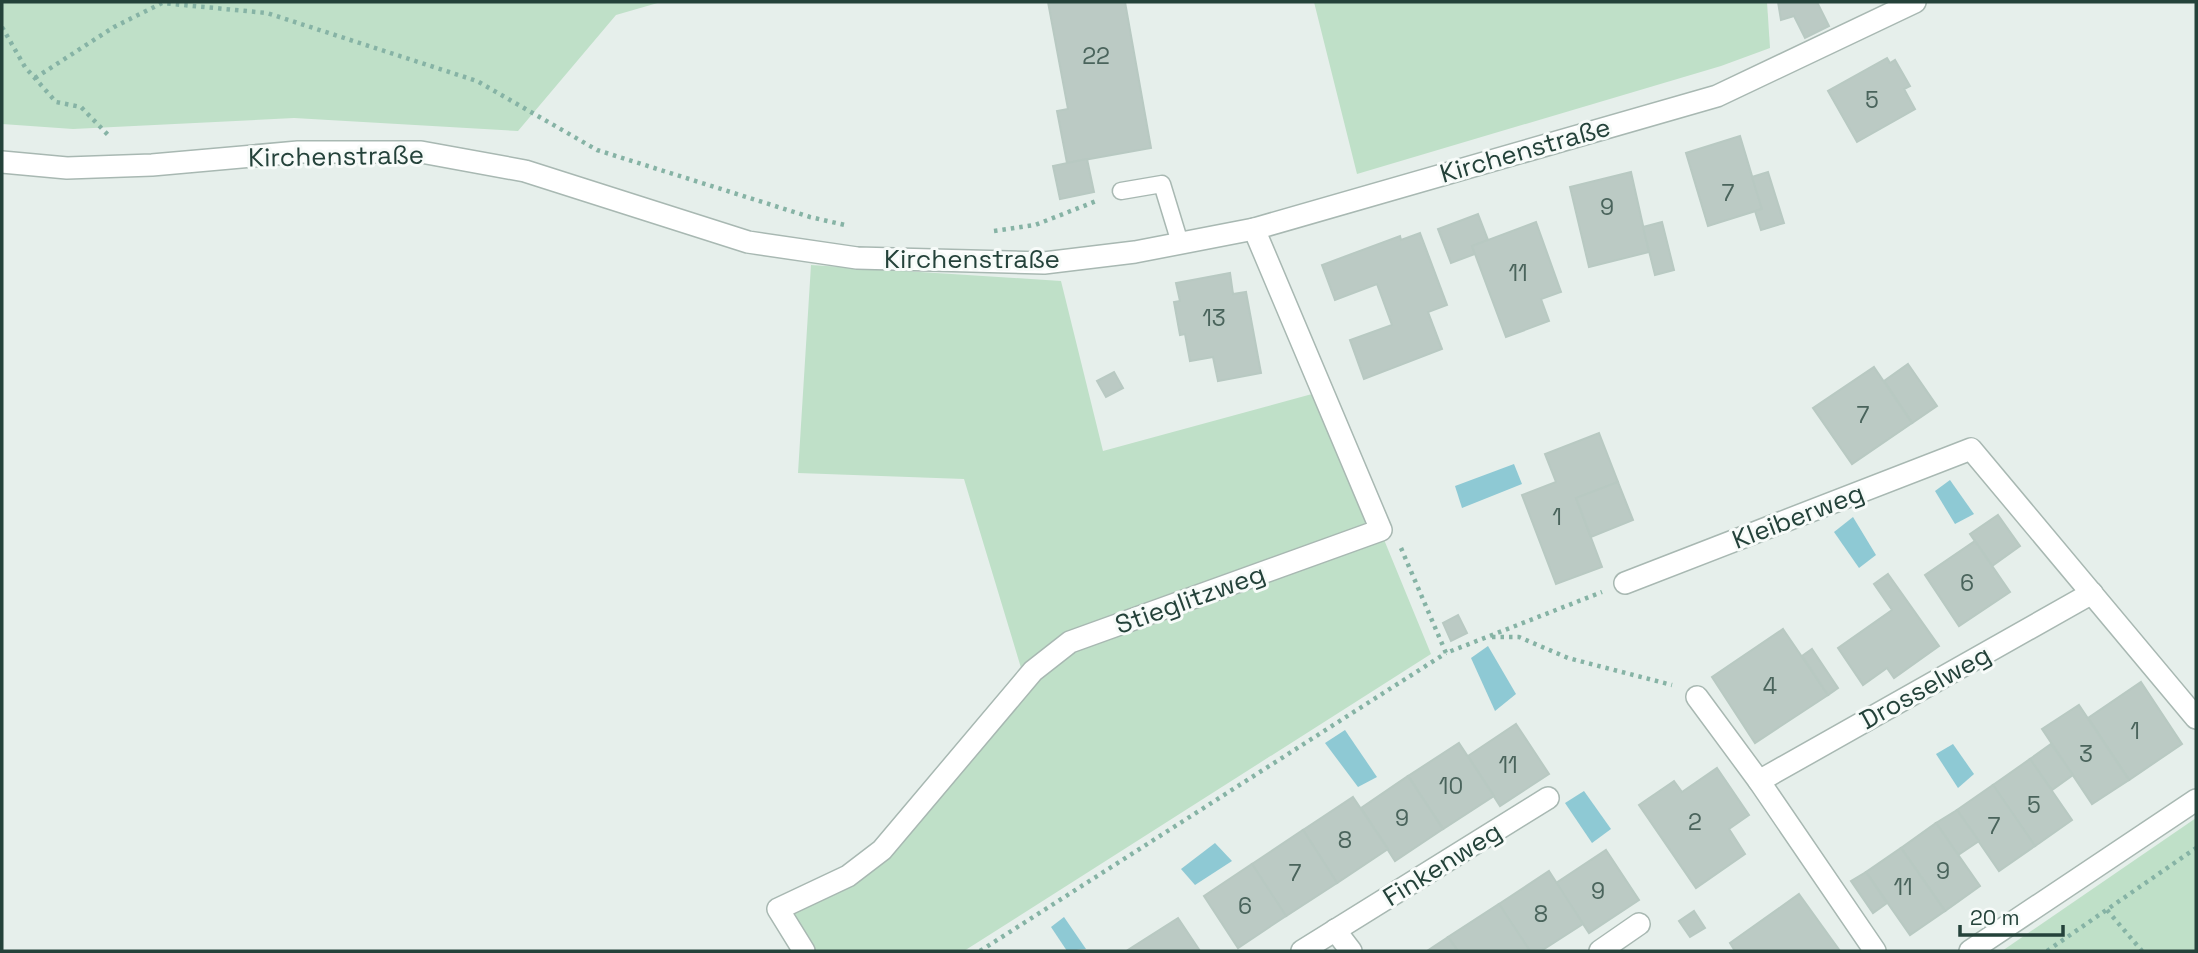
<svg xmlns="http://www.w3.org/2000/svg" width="2198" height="953" font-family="'Space Grotesk',sans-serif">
<rect width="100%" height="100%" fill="#e6efeb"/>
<!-- green -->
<g fill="#bfe0c8">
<path d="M2,2H661L616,15L518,131L294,118L73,129L2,124Z"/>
<path d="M1314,2H1767L1770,48L1721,66L1357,174Z"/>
<path d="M811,265L1061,281L1103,451L1323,391L1431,654L964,951H804L778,909L848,876L1025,681L964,479L798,473Z"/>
<path d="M2196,818V951H2002Z"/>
</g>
<!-- water -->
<g fill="#8ec9d4">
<path d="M1514,464L1522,484L1462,508L1455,486Z"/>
<path d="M1950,480L1974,514L1955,524L1935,491Z"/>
<path d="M1853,517L1876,555L1859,568L1834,532Z"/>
<path d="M1488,646L1516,694L1495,711L1471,658Z"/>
<path d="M1345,730L1377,777L1358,787L1325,743Z"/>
<path d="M1953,744L1974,774L1958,788L1936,754Z"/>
<path d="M1584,791L1611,829L1592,843L1565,803Z"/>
<path d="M1215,843L1232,861L1195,885L1181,869Z"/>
<path d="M1064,917L1086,949L1067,951L1051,927Z"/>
</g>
<!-- building -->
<g fill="#bbcac4" stroke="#b8c9c2" stroke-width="2">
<path d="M1048,2H1125L1151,148L1067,163L1057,111L1068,109Z"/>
<path d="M1778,2H1817L1829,26L1805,38L1794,16L1781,20Z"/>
<path d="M1887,58L1890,63L1895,60L1910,86L1904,89L1915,109L1857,142L1828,91Z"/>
<path d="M1740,136L1762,209L1708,226L1686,153Z"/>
<path d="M1087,159L1094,192L1060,199L1053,166Z"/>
<path d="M1631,172L1649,252L1589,267L1570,187Z"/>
<path d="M1768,172L1784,223L1761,230L1755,211L1762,209L1752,177Z"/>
<path d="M1478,214L1488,240L1472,246L1475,254L1451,263L1438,229Z"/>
<path d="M1536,222L1561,292L1541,299L1549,321L1506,337L1472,246Z"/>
<path d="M1662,222L1674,270L1655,275L1643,227Z"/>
<path d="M1420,233L1447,305L1428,312L1442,349L1364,379L1350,340L1392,325L1377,284L1335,300L1322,265L1400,236L1401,240Z"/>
<path d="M1230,273L1233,294L1246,292L1261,373L1218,381L1213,357L1190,361L1185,334L1180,335L1174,302L1180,301L1176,283Z"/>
<path d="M1908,364L1937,406L1912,423L1884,381Z"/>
<path d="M1874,367L1912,423L1852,464L1813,408Z"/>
<path d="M1114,372L1123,388L1106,397L1097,381Z"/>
<path d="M1599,433L1618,482L1576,498L1602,567L1556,584L1522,495L1556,482L1545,454Z"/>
<path d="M1618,482L1633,520L1591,537L1576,498Z"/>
<path d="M1998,515L2020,546L1992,566L1970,534Z"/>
<path d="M1975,541L2010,592L1959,626L1925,575Z"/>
<path d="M1888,574L1939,646L1894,678L1887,668L1863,685L1838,648L1892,610L1874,584Z"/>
<path d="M1458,615L1467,633L1451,641L1443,623Z"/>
<path d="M1783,629L1828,695L1755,743L1712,677Z"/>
<path d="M1812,649L1838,688L1828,695L1802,656Z"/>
<path d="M2141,682L2182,744L2129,780L2088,718Z"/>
<path d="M2079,705L2129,780L2092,804L2042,729Z"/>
<path d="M1516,724L1549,774L1500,806L1468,756Z"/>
<path d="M1459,743L1494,796L1443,829L1408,776Z"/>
<path d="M2051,744L2073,775L2052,790L2030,759Z"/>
<path d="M2030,759L2072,820L2035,846L1993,785Z"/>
<path d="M1717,768L1749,815L1729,829L1745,854L1696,888L1639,805L1674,781L1682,792Z"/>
<path d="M1408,776L1443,829L1395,861L1361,808Z"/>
<path d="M1993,785L2035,846L1999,871L1957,810Z"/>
<path d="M1353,797L1388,849L1337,883L1303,830Z"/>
<path d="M1957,810L1979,841L1958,855L1936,823Z"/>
<path d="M1936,823L1980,886L1945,911L1901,848Z"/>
<path d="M1303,830L1337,883L1286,916L1252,864Z"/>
<path d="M1901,848L1945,911L1910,935L1866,872Z"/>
<path d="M1606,850L1639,900L1589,933L1556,883Z"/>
<path d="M1252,864L1286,916L1238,948L1204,896Z"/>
<path d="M1549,871L1583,924L1541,951H1530L1499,904Z"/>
<path d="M1866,872L1887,903L1873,913L1851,881Z"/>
<path d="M1799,894L1840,951H1735L1730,943Z"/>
<path d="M1499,904L1530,951H1458L1448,937Z"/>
<path d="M1694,911L1705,928L1690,937L1679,921Z"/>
<path d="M1178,918L1200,951H1129L1128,950Z"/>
<path d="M1448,937L1458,951H1427Z"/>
</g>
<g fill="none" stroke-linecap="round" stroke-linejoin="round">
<!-- service casing -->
<g stroke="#a8b8b2" stroke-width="19">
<path id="service" d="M1121,191L1162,184L1180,243"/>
</g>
<!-- minor casing -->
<g stroke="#a8b8b2" stroke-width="24">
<g id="minor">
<path d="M2,162L67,168L152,165L298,152H421L525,171L748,242L857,258L1044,263L1135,252L1254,229L1717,96L1915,2"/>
<path d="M1625,583L1971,449L2196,718"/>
<path d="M1697,697L1759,781L1875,951"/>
<path d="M1759,781L2092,593"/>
<path d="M1335,930L1351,951"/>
<path d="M804,951L778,909L848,876L882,850L1033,671L1070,642L1381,530L1254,229"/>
<path d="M1302,951L1548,798"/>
<path d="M1600,951L1639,924"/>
<path d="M1970,951L2196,800"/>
</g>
</g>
<!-- path -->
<g stroke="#86b3a5" stroke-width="4.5" stroke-dasharray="3.5 5" stroke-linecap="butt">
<path d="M2,27L25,67L56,102L81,107L110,137"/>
<path d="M35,78L114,27L162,3L267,13L477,81L597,150L810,217L845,225"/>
<path d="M994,231L1035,225L1099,200"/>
<path d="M1401,548L1446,653L1602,592"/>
<path d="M1492,637H1519L1568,658L1672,685"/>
<path d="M2107,910L2142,951"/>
<path d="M980,951L1446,653"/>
<path d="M2047,951L2196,848"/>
</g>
<!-- service -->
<use href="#service" stroke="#fff" stroke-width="16"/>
<!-- minor -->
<use href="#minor" stroke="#fff" stroke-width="21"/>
</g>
<g text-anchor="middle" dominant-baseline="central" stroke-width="6" stroke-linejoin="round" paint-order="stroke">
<!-- number labels -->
<g font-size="23" fill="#4a645c">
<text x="1096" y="56">22</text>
<text x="1872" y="100">5</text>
<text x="1728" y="193">7</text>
<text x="1607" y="207">9</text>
<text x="1518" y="273">11</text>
<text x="1214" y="318">13</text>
<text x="1863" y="415">7</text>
<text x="1557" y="517">1</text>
<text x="1967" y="583">6</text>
<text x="1770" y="686">4</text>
<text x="2135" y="731">1</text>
<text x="2086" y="754">3</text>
<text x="1508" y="765">11</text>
<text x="1451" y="786">10</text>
<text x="2034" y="805">5</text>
<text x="1402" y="818">9</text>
<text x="1695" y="822">2</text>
<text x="1994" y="826">7</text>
<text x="1345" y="840">8</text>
<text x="1943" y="871">9</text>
<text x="1295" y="873">7</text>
<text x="1903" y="887">11</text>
<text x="1598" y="891">9</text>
<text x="1245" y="906">6</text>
<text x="1541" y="914">8</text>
</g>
<!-- street labels -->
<g font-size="26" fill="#24423a" stroke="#f7fbf9">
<text transform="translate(1525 150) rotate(-16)">Kirchenstraße</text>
<text transform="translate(336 156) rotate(-1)">Kirchenstraße</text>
<text x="972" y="259">Kirchenstraße</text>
<text transform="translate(1798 516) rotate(-21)">Kleiberweg</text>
<text transform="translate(1190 599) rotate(-20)">Stieglitzweg</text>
<text transform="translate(1925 687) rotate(-29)">Drosselweg</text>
<text transform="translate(1442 864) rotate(-32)">Finkenweg</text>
</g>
</g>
<!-- border -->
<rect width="2198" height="953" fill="none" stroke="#24423a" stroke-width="7"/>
<!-- scale -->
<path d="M1960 925v10h103v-10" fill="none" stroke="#24423a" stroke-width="3.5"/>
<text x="1970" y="925" font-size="21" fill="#24423a" stroke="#f7fbf9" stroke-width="5" paint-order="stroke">20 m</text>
</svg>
